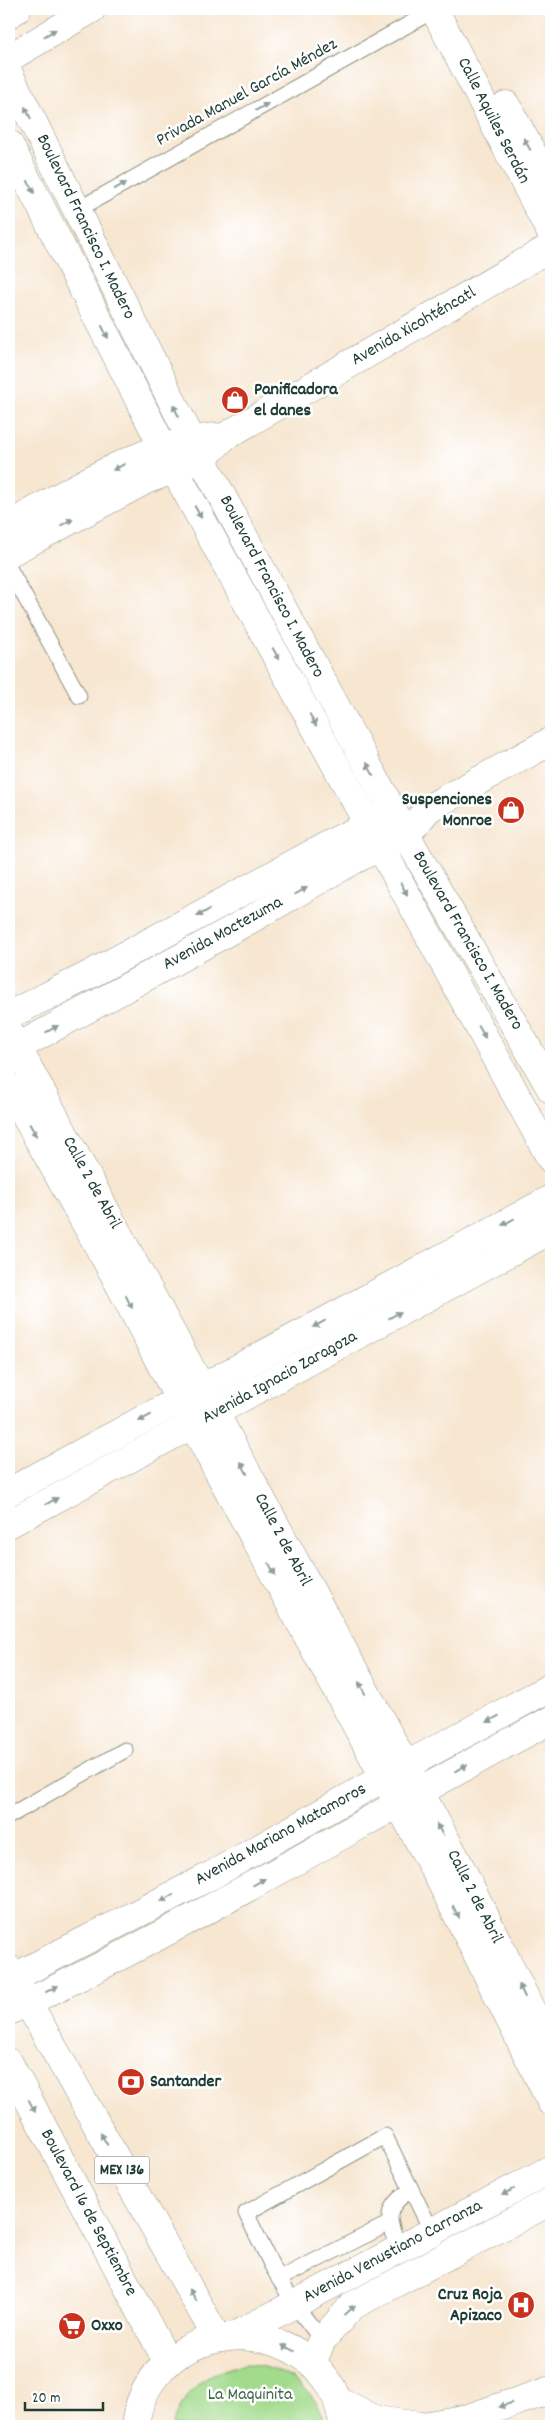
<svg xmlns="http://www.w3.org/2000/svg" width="560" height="2435" font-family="Dekko,sans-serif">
<rect width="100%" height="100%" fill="#fff"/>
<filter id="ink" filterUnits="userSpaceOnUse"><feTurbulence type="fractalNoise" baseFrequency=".02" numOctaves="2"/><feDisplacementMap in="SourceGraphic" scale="10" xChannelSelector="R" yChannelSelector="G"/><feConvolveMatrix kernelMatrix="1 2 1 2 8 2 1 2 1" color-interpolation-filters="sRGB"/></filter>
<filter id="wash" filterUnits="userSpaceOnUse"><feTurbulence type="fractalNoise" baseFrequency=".0096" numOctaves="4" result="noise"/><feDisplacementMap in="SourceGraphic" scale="20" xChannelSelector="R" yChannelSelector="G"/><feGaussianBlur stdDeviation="1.12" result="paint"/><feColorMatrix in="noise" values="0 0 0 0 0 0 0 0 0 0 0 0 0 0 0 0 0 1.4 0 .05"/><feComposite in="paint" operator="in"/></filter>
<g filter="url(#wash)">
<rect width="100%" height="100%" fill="#f7e6d0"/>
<!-- green -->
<path fill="#a3db8d" stroke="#618c60" d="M247,2364C288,2369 314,2387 327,2426H173C173,2420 177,2414 180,2408C193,2380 219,2369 247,2364Z"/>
</g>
<g filter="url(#ink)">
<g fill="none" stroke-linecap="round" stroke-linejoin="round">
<!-- service casing -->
<g stroke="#8b9282" stroke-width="17">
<g id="service">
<path d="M77,210L436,9"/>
<path d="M9,568L79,696"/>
<path d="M9,1816L125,1750"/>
<path d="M399,2248C388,2220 382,2208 411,2190"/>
<path d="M279,2279L390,2223"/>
<path d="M322,2340L294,2304L272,2266L246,2213L385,2136L435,2238"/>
</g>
</g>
<!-- minor casing -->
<g stroke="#8b9282" stroke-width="29">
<g id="minor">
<path d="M434,9L551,233"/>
<path d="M506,105L551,187"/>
<path d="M9,525C72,491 143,443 215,437"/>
<path d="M9,553L146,480L202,459L224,437L551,247"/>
<path d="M9,1015L89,975L339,839L390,814"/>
<path d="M9,1032L462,1870L551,2050"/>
<path d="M9,1052L253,918L352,861L406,835L429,808L551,741"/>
<path d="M9,1087L115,1276L179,1399L440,1880L551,2102"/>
<path d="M9,1492L551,1199"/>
<path d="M9,1524L551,1230"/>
<path d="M9,1980L212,1875L383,1778L551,1687"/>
<path d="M9,2011C195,1924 370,1816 551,1720"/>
<path d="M236,2335L551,2169"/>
<path d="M312,2363L322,2340L352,2306L551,2201"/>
</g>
</g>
<!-- secondary casing -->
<g stroke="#8b9282" stroke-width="29">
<g id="secondary">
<path d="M9,14L17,9"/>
<path d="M9,58L92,9"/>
<path d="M9,74L191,439L393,812L551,1089"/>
<path d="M9,144L174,469L551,1159"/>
</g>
</g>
<!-- primary casing -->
<g stroke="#8b9282" stroke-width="29">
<g id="primary">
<path d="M9,1969L217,2338"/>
<path d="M9,2063L168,2363"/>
<path d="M338,2400L376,2420L421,2426"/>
<path d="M135,2426C146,2331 272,2305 327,2380C337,2394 340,2410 344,2426"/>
<path d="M423,2426L468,2418L551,2390"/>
</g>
</g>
<!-- service -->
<use href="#service" stroke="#fff" stroke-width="15"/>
<!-- minor -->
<use href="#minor" stroke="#fff" stroke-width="28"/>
<!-- secondary -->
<use href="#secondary" stroke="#fff" stroke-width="28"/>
<!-- primary -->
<use href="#primary" stroke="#fff" stroke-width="28"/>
</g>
<!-- one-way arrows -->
<defs><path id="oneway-solid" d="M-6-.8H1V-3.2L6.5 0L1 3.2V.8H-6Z" transform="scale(1.25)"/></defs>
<g fill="#8f9e9a">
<use href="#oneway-solid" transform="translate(50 33) rotate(-31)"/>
<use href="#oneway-solid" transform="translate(262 107) rotate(-29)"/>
<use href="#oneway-solid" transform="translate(28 113) rotate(-117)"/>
<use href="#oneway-solid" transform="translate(527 144) rotate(-119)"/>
<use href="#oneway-solid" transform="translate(120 186) rotate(-29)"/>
<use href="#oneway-solid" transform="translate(31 187) rotate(63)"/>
<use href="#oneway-solid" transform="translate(105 332) rotate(63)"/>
<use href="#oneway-solid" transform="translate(176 411) rotate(-116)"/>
<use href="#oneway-solid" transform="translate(119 467) rotate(152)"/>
<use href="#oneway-solid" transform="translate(198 512) rotate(61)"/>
<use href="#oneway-solid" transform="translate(67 522) rotate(-28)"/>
<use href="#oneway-solid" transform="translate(276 654) rotate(61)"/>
<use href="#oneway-solid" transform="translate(313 720) rotate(61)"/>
<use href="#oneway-solid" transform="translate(370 769) rotate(-118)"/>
<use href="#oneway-solid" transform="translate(404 889) rotate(61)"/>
<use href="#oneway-solid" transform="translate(301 891) rotate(-30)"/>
<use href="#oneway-solid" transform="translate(203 913) rotate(151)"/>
<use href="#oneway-solid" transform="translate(52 1029) rotate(-29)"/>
<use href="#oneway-solid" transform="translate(482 1032) rotate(61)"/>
<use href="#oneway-solid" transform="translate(33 1130) rotate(60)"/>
<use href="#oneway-solid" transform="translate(508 1222) rotate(152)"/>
<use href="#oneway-solid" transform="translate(129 1302) rotate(63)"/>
<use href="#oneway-solid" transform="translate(395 1315) rotate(-28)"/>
<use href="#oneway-solid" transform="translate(319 1324) rotate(152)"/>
<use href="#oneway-solid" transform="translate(145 1418) rotate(152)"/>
<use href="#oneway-solid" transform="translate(244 1468) rotate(-118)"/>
<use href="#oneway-solid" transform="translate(52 1501) rotate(-28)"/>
<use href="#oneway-solid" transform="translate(272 1569) rotate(62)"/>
<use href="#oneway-solid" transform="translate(362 1688) rotate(-118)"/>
<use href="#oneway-solid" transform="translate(493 1719) rotate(151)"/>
<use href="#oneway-solid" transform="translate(461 1768) rotate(-28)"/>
<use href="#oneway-solid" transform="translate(440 1830) rotate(-119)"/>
<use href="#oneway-solid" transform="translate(259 1882) rotate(-30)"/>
<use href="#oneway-solid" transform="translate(167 1898) rotate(153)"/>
<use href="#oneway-solid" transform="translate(456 1912) rotate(63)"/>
<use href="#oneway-solid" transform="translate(52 1989) rotate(-27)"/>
<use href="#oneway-solid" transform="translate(522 1991) rotate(-116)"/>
<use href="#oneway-solid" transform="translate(32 2106) rotate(62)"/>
<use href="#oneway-solid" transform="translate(104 2139) rotate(-120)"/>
<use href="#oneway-solid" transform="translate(508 2192) rotate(153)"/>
<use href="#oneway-solid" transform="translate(193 2295) rotate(-120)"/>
<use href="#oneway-solid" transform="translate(350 2310) rotate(-43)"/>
<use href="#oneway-solid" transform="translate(288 2348) rotate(-154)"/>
<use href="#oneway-solid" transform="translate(505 2405) rotate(162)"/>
</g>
</g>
<!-- icons -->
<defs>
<g id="shop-disc" transform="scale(1.4375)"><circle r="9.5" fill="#c8321e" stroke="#fff"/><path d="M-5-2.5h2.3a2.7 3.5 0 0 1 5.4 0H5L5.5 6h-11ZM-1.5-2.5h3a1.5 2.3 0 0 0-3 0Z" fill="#fff"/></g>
<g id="bank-disc" transform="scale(1.4375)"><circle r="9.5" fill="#c8321e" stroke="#fff"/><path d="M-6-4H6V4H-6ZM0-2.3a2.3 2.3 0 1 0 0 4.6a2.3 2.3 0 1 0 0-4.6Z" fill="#fff"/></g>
<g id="hospital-disc" transform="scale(1.4375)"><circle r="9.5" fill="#c8321e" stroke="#fff"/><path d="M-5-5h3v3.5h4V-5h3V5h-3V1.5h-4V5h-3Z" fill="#fff"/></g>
<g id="supermarket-disc" transform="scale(1.4375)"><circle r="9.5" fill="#c8321e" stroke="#fff"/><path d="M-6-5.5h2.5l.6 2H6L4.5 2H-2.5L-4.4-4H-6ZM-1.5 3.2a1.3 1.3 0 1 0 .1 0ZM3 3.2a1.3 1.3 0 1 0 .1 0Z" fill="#fff"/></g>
</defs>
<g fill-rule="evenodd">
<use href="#shop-disc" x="235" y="400"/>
<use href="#shop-disc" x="511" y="810"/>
<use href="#bank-disc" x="131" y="2082"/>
<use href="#hospital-disc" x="521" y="2305"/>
<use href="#supermarket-disc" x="72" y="2326"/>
</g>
<g text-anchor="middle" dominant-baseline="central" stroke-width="5" stroke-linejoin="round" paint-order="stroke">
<!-- shield labels -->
<rect fill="#fff" stroke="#627771" stroke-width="1" x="94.5" y="2156.5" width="55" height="27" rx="4"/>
<g font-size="16" font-weight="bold" fill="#1f3d34">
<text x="122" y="2170">MEX 136</text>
</g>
<!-- street labels -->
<g font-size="18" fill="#1f3d34" stroke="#fff">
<text transform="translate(247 93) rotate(-29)">Privada Manuel García Méndez</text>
<text transform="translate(493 121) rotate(63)">Calle Aquiles Serdán</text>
<text transform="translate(85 227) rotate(64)">Boulevard Francisco I. Madero</text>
<text transform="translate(414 327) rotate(-30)">Avenida Xicohténcatl</text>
<text transform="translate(271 587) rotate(62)">Boulevard Francisco I. Madero</text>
<text transform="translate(223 934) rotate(-29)">Avenida Moctezuma</text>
<text transform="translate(467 941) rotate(60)">Boulevard Francisco I. Madero</text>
<text transform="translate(91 1183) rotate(61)">Calle 2 de Abril</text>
<text transform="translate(280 1378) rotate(-29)">Avenida Ignacio Zaragoza</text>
<text transform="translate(282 1540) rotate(62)">Calle 2 de Abril</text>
<text transform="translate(281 1835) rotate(-29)">Avenida Mariano Matamoros</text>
<text transform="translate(474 1897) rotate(63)">Calle 2 de Abril</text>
<text transform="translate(88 2213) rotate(62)">Boulevard 16 de Septiembre</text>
<text transform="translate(393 2252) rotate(-28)">Avenida Venustiano Carranza</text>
</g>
<!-- poi labels -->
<g font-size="18" font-weight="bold" fill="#1f3d34" stroke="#fff" text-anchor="start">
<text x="254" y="390">Panificadora<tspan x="254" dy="21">el danes</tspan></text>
<text x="492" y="800" text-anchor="end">Suspenciones<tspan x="492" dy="21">Monroe</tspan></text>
<text x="150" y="2082">Santander</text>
<text x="502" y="2295" text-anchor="end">Cruz Roja<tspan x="502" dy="21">Apizaco</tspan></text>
<text x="91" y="2326">Oxxo</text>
</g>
<!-- park labels -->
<g font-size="18" fill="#40644a" stroke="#fff">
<text x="250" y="2395">La Maquinita</text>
</g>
</g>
<!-- margin -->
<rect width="560" height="2435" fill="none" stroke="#fff" stroke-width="30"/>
<!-- scale -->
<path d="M25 2402v8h78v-8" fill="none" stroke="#1f3d34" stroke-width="2.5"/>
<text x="32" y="2402" font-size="15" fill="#1f3d34" stroke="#ffffff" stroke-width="4" paint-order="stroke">20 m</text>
</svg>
